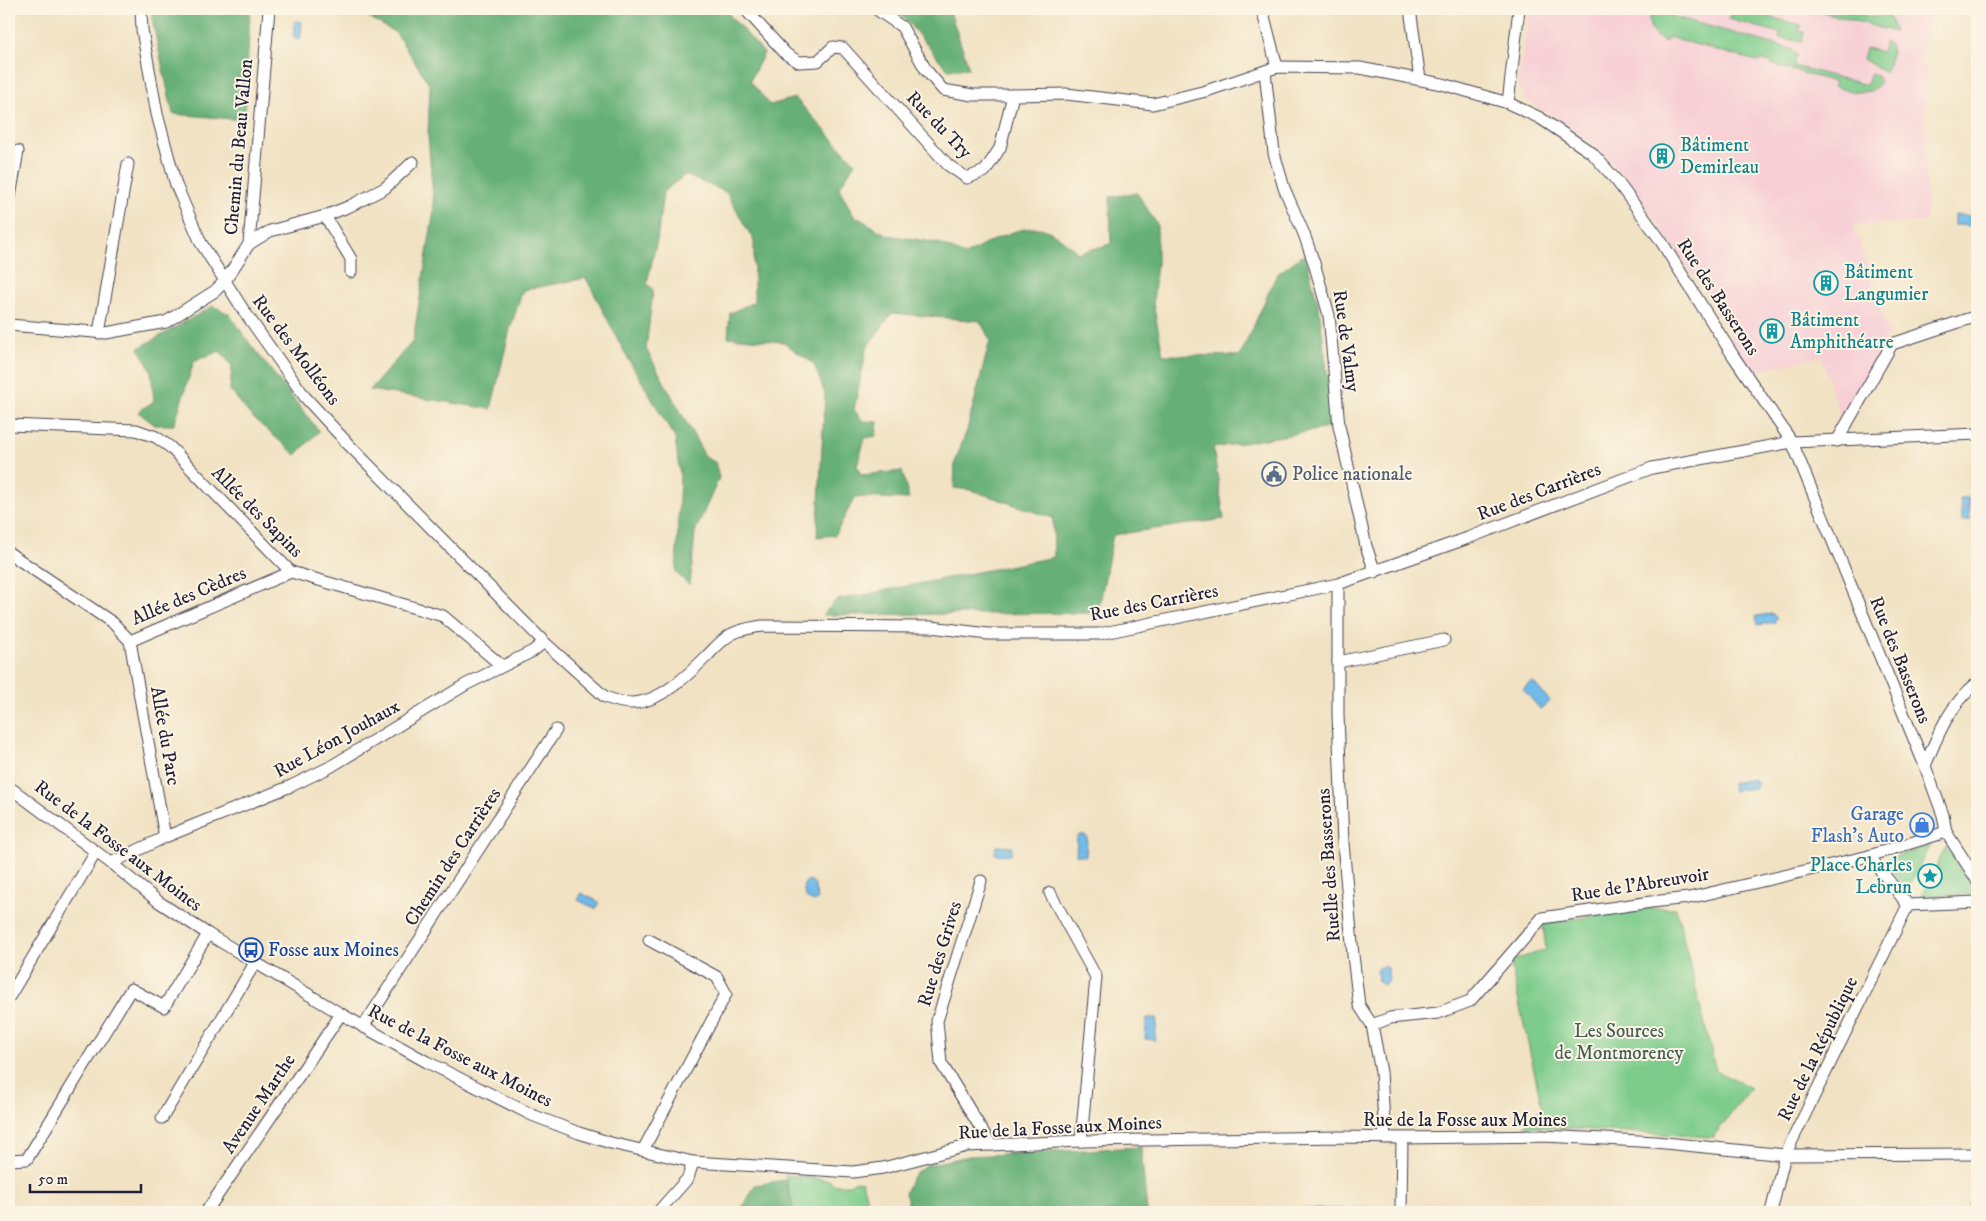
<svg xmlns="http://www.w3.org/2000/svg" width="1986" height="1221" font-family="'IM FELL DW Pica',serif">
<rect width="100%" height="100%" fill="#fcf5e5"/>
<filter id="ink" filterUnits="userSpaceOnUse"><feTurbulence type="fractalNoise" baseFrequency=".02" numOctaves="2"/><feDisplacementMap in="SourceGraphic" scale="10" xChannelSelector="R" yChannelSelector="G"/><feConvolveMatrix kernelMatrix="1 2 1 2 8 2 1 2 1" color-interpolation-filters="sRGB"/></filter>
<filter id="wash" filterUnits="userSpaceOnUse"><feTurbulence type="fractalNoise" baseFrequency=".0096" numOctaves="4" result="noise"/><feDisplacementMap in="SourceGraphic" scale="20" xChannelSelector="R" yChannelSelector="G"/><feGaussianBlur stdDeviation="1.12" result="paint"/><feColorMatrix in="noise" values="0 0 0 0 0 0 0 0 0 0 0 0 0 0 0 0 0 1.4 0 .05"/><feComposite in="paint" operator="in"/></filter>
<g filter="url(#wash)">
<rect width="100%" height="100%" fill="#f1e2c3"/>
<!-- built -->
<path fill="#f7cfd5" d="M1531,9H1932L1918,68H1926V222L1854,225L1889,336L1885,337L1882,348L1841,420L1821,356L1746,373L1725,342L1733,333L1632,186L1601,150L1525,99L1517,84Z"/>
<!-- green -->
<g fill="#7dcc8b" stroke="#507763">
<path d="M1747,9L1770,11L1769,17L1801,25L1799,31L1804,32L1802,42L1779,38L1780,33L1728,19L1729,16Z"/>
<path d="M1812,9H1839L1875,18L1879,9L1890,18L1895,32Z"/>
<path d="M1661,13L1791,49L1797,55L1794,66L1867,85L1870,74L1877,76L1880,82C1871,99 1848,90 1833,87L1835,82L1771,64V62L1761,60L1760,62L1668,37L1666,42C1655,37 1649,31 1649,18L1654,14Z"/>
<path d="M1885,42L1890,45L1892,51L1885,73L1863,59L1866,48L1882,52Z"/>
<path d="M1930,845L1907,890L1883,861Z"/>
<path d="M1946,846L1977,894L1922,896Z"/>
<path d="M1642,908H1676L1716,1071L1751,1088L1713,1137L1524,1126L1542,1107L1510,961L1546,950L1543,924Z"/>
<path d="M785,1175L829,1180L833,1185H849L856,1181L862,1182L870,1212H794Z"/>
</g>
<!-- forest -->
<g fill="#66b077" stroke="#446959">
<path d="M151,9H250L245,120L173,114L153,24Z"/>
<path d="M360,9H724L764,53L750,81L770,105L795,98L855,163L839,188L853,215L887,235L938,243L965,255C987,244 1013,227 1038,228C1050,228 1069,245 1078,253L1111,244L1110,197L1137,193L1157,224V263L1153,303L1163,355L1240,356L1277,274L1305,254L1319,308L1334,427L1213,448L1224,519L1113,535L1098,613L823,615L836,600L1054,557L1053,518L971,490L954,488L955,462L967,430L990,340L980,321L892,313L867,347L854,410L863,421L878,422L876,436L865,438L857,466L861,475L902,471L909,499L855,497L835,535L817,537L825,394L814,364L783,342L728,337L730,313L754,302V241L726,192L685,175L663,192L657,240L647,283L653,290L646,349L706,458L715,462L719,478L695,532L690,585L676,573L680,476L675,438L626,355L586,278L523,290L510,329L491,409L370,390L413,341L434,210L428,135L430,85L396,33L363,14Z"/>
<path d="M893,9H949L969,68L948,70L901,14Z"/>
<path d="M213,306L229,314L250,344L319,431L296,455L252,417L230,390L232,366L220,351L194,361L174,425H155L138,412L154,401L151,370L139,348Z"/>
<path d="M1141,1147L1147,1212H911L905,1193L912,1177L926,1165L969,1156Z"/>
<path d="M785,1180L794,1212H736L745,1204L755,1185Z"/>
<path d="M1391,1208V1212H1211L1218,1210Z"/>
</g>
<!-- water -->
<g fill="#70bbe9" stroke="#496e92">
<path d="M295,21L302,22L300,39L293,38Z"/>
<path d="M1955,215L1977,216V226L1955,225Z"/>
<path d="M1960,498H1968L1970,520L1962,521Z"/>
<path d="M1773,614L1777,618L1775,619V622L1758,625L1756,616Z"/>
<path d="M1532,681L1550,701L1540,709L1523,689Z"/>
<path d="M1753,779L1758,783L1754,788L1733,791L1732,783Z"/>
<path d="M1080,835H1085L1087,838L1086,856L1076,855L1077,837Z"/>
<path d="M996,846L1012,847L1011,855L995,854Z"/>
<path d="M807,881H812L815,884V889L818,899L814,902C806,900 802,892 804,884Z"/>
<path d="M581,893L599,902L596,909L578,900Z"/>
<path d="M1384,966L1388,969L1389,981L1384,985L1378,981L1377,970L1380,967Z"/>
<path d="M1147,1018H1157L1155,1040L1145,1039Z"/>
</g>
</g>
<g filter="url(#ink)">
<g fill="none" stroke-linecap="round" stroke-linejoin="round">
<!-- street casing -->
<g stroke="#413f4f" stroke-width="13">
<g id="street">
<path d="M141,9L142,30L157,114L176,185L201,243L244,311L305,397L349,445L544,642L605,697C613,700 622,703 631,703C659,703 688,675 706,657C714,649 722,639 732,634C741,629 751,628 762,626L931,627L988,634H1099L1338,584L1468,538L1652,468L1792,442L1977,434"/>
<path d="M745,9L786,54L799,62L818,61L833,47L843,48L948,165L967,178L985,171L1000,148L1013,95H973L943,90L926,70L902,27L876,9"/>
<path d="M1262,9L1277,67"/>
<path d="M1410,9L1420,79"/>
<path d="M1265,72L1274,153L1284,188L1304,234L1314,263L1329,315L1339,426L1366,546L1375,572"/>
<path d="M1013,95L1066,94L1153,104L1206,91L1277,67L1360,68L1442,84L1508,103L1540,118L1592,153L1616,180L1659,238L1734,357L1792,442L1925,766L1943,815L1946,832L1977,880"/>
<path d="M1508,103L1519,9"/>
<path d="M9,202L18,151"/>
<path d="M325,216L351,259V272"/>
<path d="M249,244L270,231L325,216L350,206L385,188L413,162"/>
<path d="M9,325L106,333L166,322L215,291L225,281L249,244L269,9"/>
<path d="M99,333L128,164"/>
<path d="M9,425L136,430L156,437L170,447L291,572L443,616L502,666"/>
<path d="M1837,441L1892,344L1977,316"/>
<path d="M9,553L113,623L130,641L291,572"/>
<path d="M1338,584V715L1343,843L1353,955L1359,1005L1372,1025L1381,1072L1385,1138"/>
<path d="M130,641L165,837"/>
<path d="M1338,662L1444,640"/>
<path d="M1925,766C1938,734 1949,706 1977,683"/>
<path d="M9,787L111,863L159,902L208,934L341,1014L427,1062L532,1115L579,1133L611,1143L693,1162L853,1172L883,1168L967,1146L1081,1141L1340,1137L1402,1138L1543,1136L1605,1139L1655,1142L1785,1155L1977,1154"/>
<path d="M1869,856L1908,905"/>
<path d="M111,863L165,837L291,786L330,767L465,685L533,651L544,642"/>
<path d="M981,881L937,1021L941,1063L991,1145"/>
<path d="M1050,893L1096,977L1081,1141"/>
<path d="M1908,905L1977,902"/>
<path d="M9,997L96,852"/>
<path d="M1372,1025L1390,1018L1438,1013L1470,1001L1542,918L1651,902L1689,898L1869,856L1946,832"/>
<path d="M363,1027L556,730"/>
<path d="M162,1118L255,963"/>
<path d="M643,1150L726,994L717,977L649,940"/>
<path d="M9,1160L27,1159L131,989L164,1007L208,934"/>
<path d="M206,1212L341,1014"/>
<path d="M658,1212L688,1178L693,1162"/>
<path d="M1401,1212L1402,1138"/>
<path d="M1771,1212L1785,1155L1908,905"/>
<path d="M1976,1212L1977,1203"/>
</g>
</g>
<!-- street -->
<use href="#street" stroke="#fff" stroke-width="11"/>
</g>
</g>
<!-- icons -->
<defs>
<g id="building-ring" transform="scale(1.25)"><circle r="9.5" fill="#fcf5e5" stroke="#0f9aa8" stroke-width="1.5"/><path d="M-4-6H4V6H1V3H-1V6H-4ZM-2.5-4.3h1.7v1.8h-1.7ZM.8-4.3h1.7v1.8H.8ZM-2.5-1h1.7V.8h-1.7ZM.8-1h1.7V.8H.8Z" fill="#0f9aa8"/></g>
<g id="civic-ring" transform="scale(1.25)"><circle r="9.5" fill="#fcf5e5" stroke="#5c6f8a" stroke-width="1.5"/><path d="M-.6-6.5H3V-4.5H.6V-3L4-1V1h2V6H-6V1h2V-1L-.6-3ZM-1.2 2.5V6h2.4V2.5Z" fill="#5c6f8a"/></g>
<g id="shop-ring" transform="scale(1.25)"><circle r="9.5" fill="#fcf5e5" stroke="#3f7fe0" stroke-width="1.5"/><path d="M-5-2.5h2.3a2.7 3.5 0 0 1 5.4 0H5L5.5 6h-11ZM-1.5-2.5h3a1.5 2.3 0 0 0-3 0Z" fill="#3f7fe0"/></g>
<g id="sight-ring" transform="scale(1.25)"><circle r="9.5" fill="#fcf5e5" stroke="#0f9aa8" stroke-width="1.5"/><path d="M0-6L1.8-2.2L6-1.7L2.9 1.2L3.7 5.4L0 3.3L-3.7 5.4L-2.9 1.2L-6-1.7L-1.8-2.2Z" fill="#0f9aa8"/></g>
<g id="bus-ring" transform="scale(1.25)"><circle r="9.5" fill="#fcf5e5" stroke="#1a4fb4" stroke-width="1.5"/><path d="M-5-6H5V4H4V6H2V4H-2V6H-4V4H-5ZM-3.5-4V0h7V-4ZM-3.5 1.2v1.5H-2V1.2ZM2 1.2v1.5H3.5V1.2Z" fill="#1a4fb4"/></g>
</defs>
<g fill-rule="evenodd">
<use href="#building-ring" x="1662" y="156"/>
<use href="#building-ring" x="1826" y="283"/>
<use href="#building-ring" x="1772" y="331"/>
<use href="#civic-ring" x="1274" y="474"/>
<use href="#shop-ring" x="1922" y="825"/>
<use href="#sight-ring" x="1930" y="876"/>
<use href="#bus-ring" x="251" y="950"/>
</g>
<g text-anchor="middle" dominant-baseline="central" stroke-width="4" stroke-linejoin="round" paint-order="stroke">
<!-- street labels -->
<g font-size="19" fill="#22223b" stroke="#fcf5e5">
<text transform="translate(939 125) rotate(46)">Rue du Try</text>
<text transform="translate(239 147) rotate(-85)">Chemin du Beau Vallon</text>
<text transform="translate(1718 297) rotate(57)">Rue des Basserons</text>
<text transform="translate(1346 341) rotate(82)">Rue de Valmy</text>
<text transform="translate(296 350) rotate(53)">Rue des Molléons</text>
<text transform="translate(1539 492) rotate(-21)">Rue des Carrières</text>
<text transform="translate(257 512) rotate(45)">Allée des Sapins</text>
<text transform="translate(189 596) rotate(-23)">Allée des Cèdres</text>
<text transform="translate(1154 603) rotate(-11)">Rue des Carrières</text>
<text transform="translate(1900 660) rotate(68)">Rue des Basserons</text>
<text transform="translate(165 736) rotate(80)">Allée du Parc</text>
<text transform="translate(337 739) rotate(-29)">Rue Léon Jouhaux</text>
<text transform="translate(118 846) rotate(37)">Rue de la Fosse aux Moines</text>
<text transform="translate(453 857) rotate(-57)">Chemin des Carrières</text>
<text transform="translate(1329 865) rotate(-94)">Ruelle des Basserons</text>
<text transform="translate(1640 885) rotate(-9)">Rue de l'Abreuvoir</text>
<text transform="translate(940 954) rotate(-73)">Rue des Grives</text>
<text transform="translate(1818 1049) rotate(-64)">Rue de la République</text>
<text transform="translate(460 1056) rotate(27)">Rue de la Fosse aux Moines</text>
<text transform="translate(259 1104) rotate(-56)">Avenue Marthe</text>
<text x="1465" y="1120">Rue de la Fosse aux Moines</text>
<text transform="translate(1060 1128) rotate(-3)">Rue de la Fosse aux Moines</text>
</g>
<!-- culture labels -->
<g font-size="19" fill="#0d838f" stroke="#fcf5e5" text-anchor="start">
<text x="1680" y="145">Bâtiment<tspan x="1680" dy="22">Demirleau</tspan></text>
<text x="1844" y="272">Bâtiment<tspan x="1844" dy="22">Langumier</tspan></text>
<text x="1790" y="320">Bâtiment<tspan x="1790" dy="22">Amphithéatre</tspan></text>
<text x="1912" y="865" text-anchor="end">Place Charles<tspan x="1912" dy="22">Lebrun</tspan></text>
</g>
<!-- service labels -->
<g font-size="19" fill="#4e5e75" stroke="#fcf5e5" text-anchor="start">
<text x="1292" y="474">Police nationale</text>
</g>
<!-- shop labels -->
<g font-size="19" fill="#366cbe" stroke="#fcf5e5" text-anchor="end">
<text x="1904" y="814">Garage<tspan x="1904" dy="22">Flash's Auto</tspan></text>
</g>
<!-- transit labels -->
<g font-size="19" fill="#164399" stroke="#fcf5e5" text-anchor="start">
<text x="268" y="950">Fosse aux Moines</text>
</g>
<!-- park labels -->
<g font-size="19" fill="#425e57" stroke="#fcf5e5">
<text x="1619" y="1031">Les Sources<tspan x="1619" dy="22">de Montmorency</tspan></text>
</g>
</g>
<!-- margin -->
<rect width="1986" height="1221" fill="none" stroke="#fcf5e5" stroke-width="30"/>
<!-- scale -->
<path d="M30 1184v8h111v-8" fill="none" stroke="#22223b" stroke-width="2.5"/>
<text x="38" y="1184" font-size="15" fill="#22223b" stroke="#fcf5e5" stroke-width="4" paint-order="stroke">50 m</text>
</svg>
